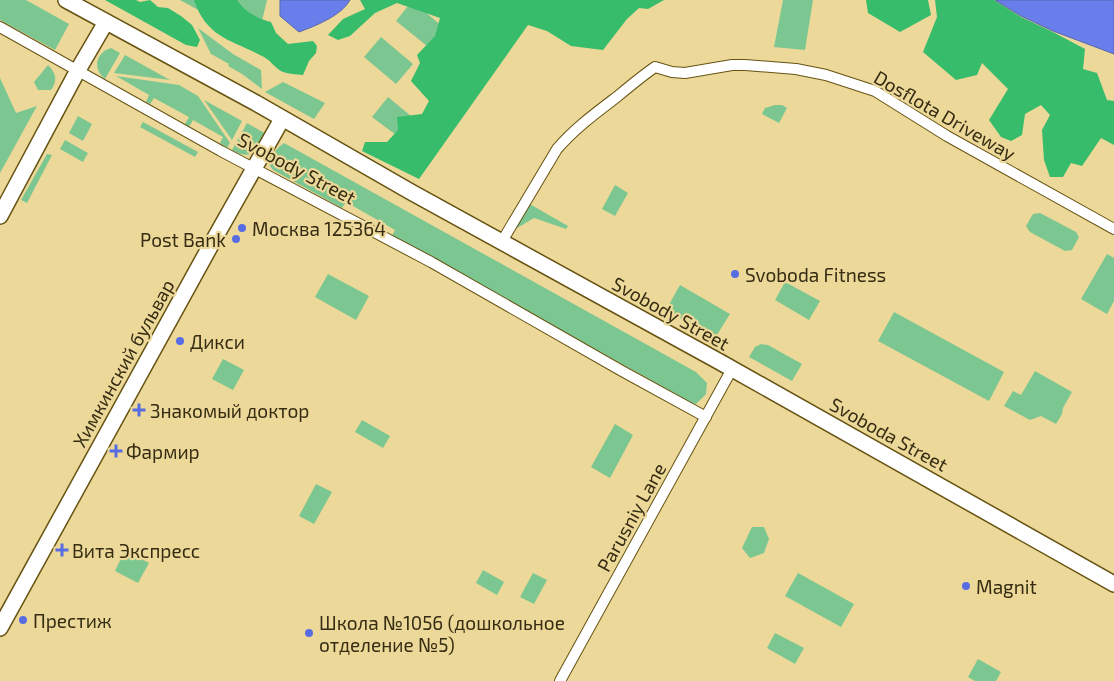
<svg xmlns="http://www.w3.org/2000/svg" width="1114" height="681" font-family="'Exo 2',sans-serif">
<rect width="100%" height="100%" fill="#ecd899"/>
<!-- green -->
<g fill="#7cc791">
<path d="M0,0H26L69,24L55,50L0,20Z"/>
<path d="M180,0H267L257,42Z"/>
<path d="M783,0H813L805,50L774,47Z"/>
<path d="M412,1L443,27L427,46L396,21Z"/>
<path d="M198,28L233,54L261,70L262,89L242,74L228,66L229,64L211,54Z"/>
<path d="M381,37L413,64L396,84L364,57Z"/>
<path d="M111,48L120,53L105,79C92,69 96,52 111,48Z"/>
<path d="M125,55L170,80L114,73Z"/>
<path d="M48,65C56,73 58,80 51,90H38L34,82Z"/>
<path d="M116,76L179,85L198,96L230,143L227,148L220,143L223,137L193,120L189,127L185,124L189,117L154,98L150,104L146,102L149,95Z"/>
<path d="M0,78L16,113L37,106L0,173Z"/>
<path d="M283,82L325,103L314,119L265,92Z"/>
<path d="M388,97L411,116L396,135L372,117Z"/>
<path d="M204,100L242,121L232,140Z"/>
<path d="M775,105H782L787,108L779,123L762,114L765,108Z"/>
<path d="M78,116L92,124L83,141L69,133Z"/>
<path d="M143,122L198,152L195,157L140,127Z"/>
<path d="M247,123L266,134C256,150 253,162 232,150Z"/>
<path d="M65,140L88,153L83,162L60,149Z"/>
<path d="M284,143L696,372L707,383L706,394L696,404L692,403L392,236L395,230L346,202L342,208L273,170L270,166C271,155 276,149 284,143Z"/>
<path d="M47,154L52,155L27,203L21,200Z"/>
<path d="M615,185L628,193L615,216L602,209Z"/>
<path d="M528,203L568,226L566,229L534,218L517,228L515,227Z"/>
<path d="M1040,213L1076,232L1079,237L1072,250L1065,251L1030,232L1026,226L1033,214Z"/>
<path d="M1107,254L1114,258V301L1107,314L1081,299Z"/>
<path d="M328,274L369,296L356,320L315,297Z"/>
<path d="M785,282L820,301L809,320L775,300Z"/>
<path d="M680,285L730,314L715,338L666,310Z"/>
<path d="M894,312L1004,372L989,401L878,341Z"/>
<path d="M761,344L768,345L802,364L792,381L749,357L755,347Z"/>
<path d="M223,359L244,370L233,390L212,379Z"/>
<path d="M1035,371L1072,392L1063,408L1062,414L1056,424L1041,416L1030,420L1004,406L1013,391L1021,395Z"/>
<path d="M362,420L390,436L383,448L355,432Z"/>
<path d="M615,424L633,435L610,478L591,467Z"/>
<path d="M316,484L332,492L314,524L299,516Z"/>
<path d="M752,527H764L769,539L764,553L750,558L742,548Z"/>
<path d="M125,550L149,563L138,583L115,571Z"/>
<path d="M483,570L504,582L497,595L476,583Z"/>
<path d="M533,573L547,580L534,604L520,597Z"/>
<path d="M798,573L854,604L841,627L785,596Z"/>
<path d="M775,633L804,648L795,664L767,648Z"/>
<path d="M978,659L1001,672L996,681H975L968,677Z"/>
</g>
<!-- forest -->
<g fill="#37bc6b">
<path d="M105,0H136L140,2L150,0L158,7L168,8L181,16L192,25L200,40L197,47L186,45Z"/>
<path d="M194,0H237C246,13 257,18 271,22L276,33L288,44L313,41L317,46L316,53L309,61L303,75C296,74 289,74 283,72C276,69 271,61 264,57C233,40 207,39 194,0Z"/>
<path d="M360,0H664L648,9L639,8L627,19L603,50L571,46L547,31L528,25L419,179L362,151L365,142H387L398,130L397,117L422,114L429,101L411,81L420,63L417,55L435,36L440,18L397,3L375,13L350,36L338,40L328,35L343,19L365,9Z"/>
<path d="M866,0H928L931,15L900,32L868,13Z"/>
<path d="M935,0H994L1021,17L1053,32L1085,49L1083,69L1097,73L1107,100L1114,101V145L1101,138L1082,166L1071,163L1063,177H1050L1044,160L1042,130L1050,115L1041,105L1025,114L1022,135L1011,141L1001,137L989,120L1008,89L982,63L977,75L956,80L923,52L937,17Z"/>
</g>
<!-- water -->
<g fill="#687feb" stroke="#5966aa">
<path d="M280,0H350C341,16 315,26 299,32L280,16Z"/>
<path d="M995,0H1114V54L1053,31L1021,16Z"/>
</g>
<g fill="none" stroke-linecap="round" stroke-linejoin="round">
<!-- street casing -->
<g stroke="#665312" stroke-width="12">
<g id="street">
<path d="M0,27L221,151L431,262L622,371L706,417"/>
<path d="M501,243L557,149C575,128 597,112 618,96C630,86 642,76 655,67L672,72L685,73L732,65H745L796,69L826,75L875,91L947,136L1114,229"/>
<path d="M560,681L732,369"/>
</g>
</g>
<!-- secondary casing -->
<g stroke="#665312" stroke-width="18">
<g id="secondary">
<path d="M66,0L256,103L411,192L720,362L1114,584"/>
<path d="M0,216L78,70L106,22"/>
<path d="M0,628L212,243L282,119"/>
</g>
</g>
<!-- street -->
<use href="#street" stroke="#fff" stroke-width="10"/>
<!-- secondary -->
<use href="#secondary" stroke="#fff" stroke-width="15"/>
</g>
<!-- markers -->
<g fill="#576ce3" stroke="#ecd899" stroke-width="2">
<circle cx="242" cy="228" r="5"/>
<circle cx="236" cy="239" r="5"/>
<circle cx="735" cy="274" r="5"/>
<circle cx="180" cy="341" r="5"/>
<path d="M136.5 402.5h5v5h5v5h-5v5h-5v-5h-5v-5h5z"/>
<path d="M113.5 443.5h5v5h5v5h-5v5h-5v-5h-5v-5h5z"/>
<path d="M59.5 542.5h5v5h5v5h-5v5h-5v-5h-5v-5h5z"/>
<circle cx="966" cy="586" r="5"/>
<circle cx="23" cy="620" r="5"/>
<circle cx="309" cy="633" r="5"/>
</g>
<g text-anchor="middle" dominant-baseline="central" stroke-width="4.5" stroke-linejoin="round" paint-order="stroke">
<!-- street labels -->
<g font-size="19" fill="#352c13" stroke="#ecd899">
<text transform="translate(945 115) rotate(30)">Dosflota Driveway</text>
<text transform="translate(297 168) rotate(28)">Svobody Street</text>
<text transform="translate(671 313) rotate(29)">Svobody Street</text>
<text transform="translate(123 363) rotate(-61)">Химкинский бульвар</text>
<text transform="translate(889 434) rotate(29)">Svoboda Street</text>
<text transform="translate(631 517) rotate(-61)">Parusniy Lane</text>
</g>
<!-- poi labels -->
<g font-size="19" fill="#352c13" stroke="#ecd899" text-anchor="start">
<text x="252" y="228">Москва 125364</text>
<text x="226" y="239" text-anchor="end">Post Bank</text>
<text x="745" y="274">Svoboda Fitness</text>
<text x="190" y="341">Дикси</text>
<text x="150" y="410">Знакомый доктор</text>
<text x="126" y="451">Фармир</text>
<text x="72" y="550">Вита Экспресс</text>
<text x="976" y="586">Magnit</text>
<text x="33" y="620">Престиж</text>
<text x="319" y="622">Школа №1056 (дошкольное<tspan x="319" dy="22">отделение №5)</tspan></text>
</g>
</g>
</svg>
